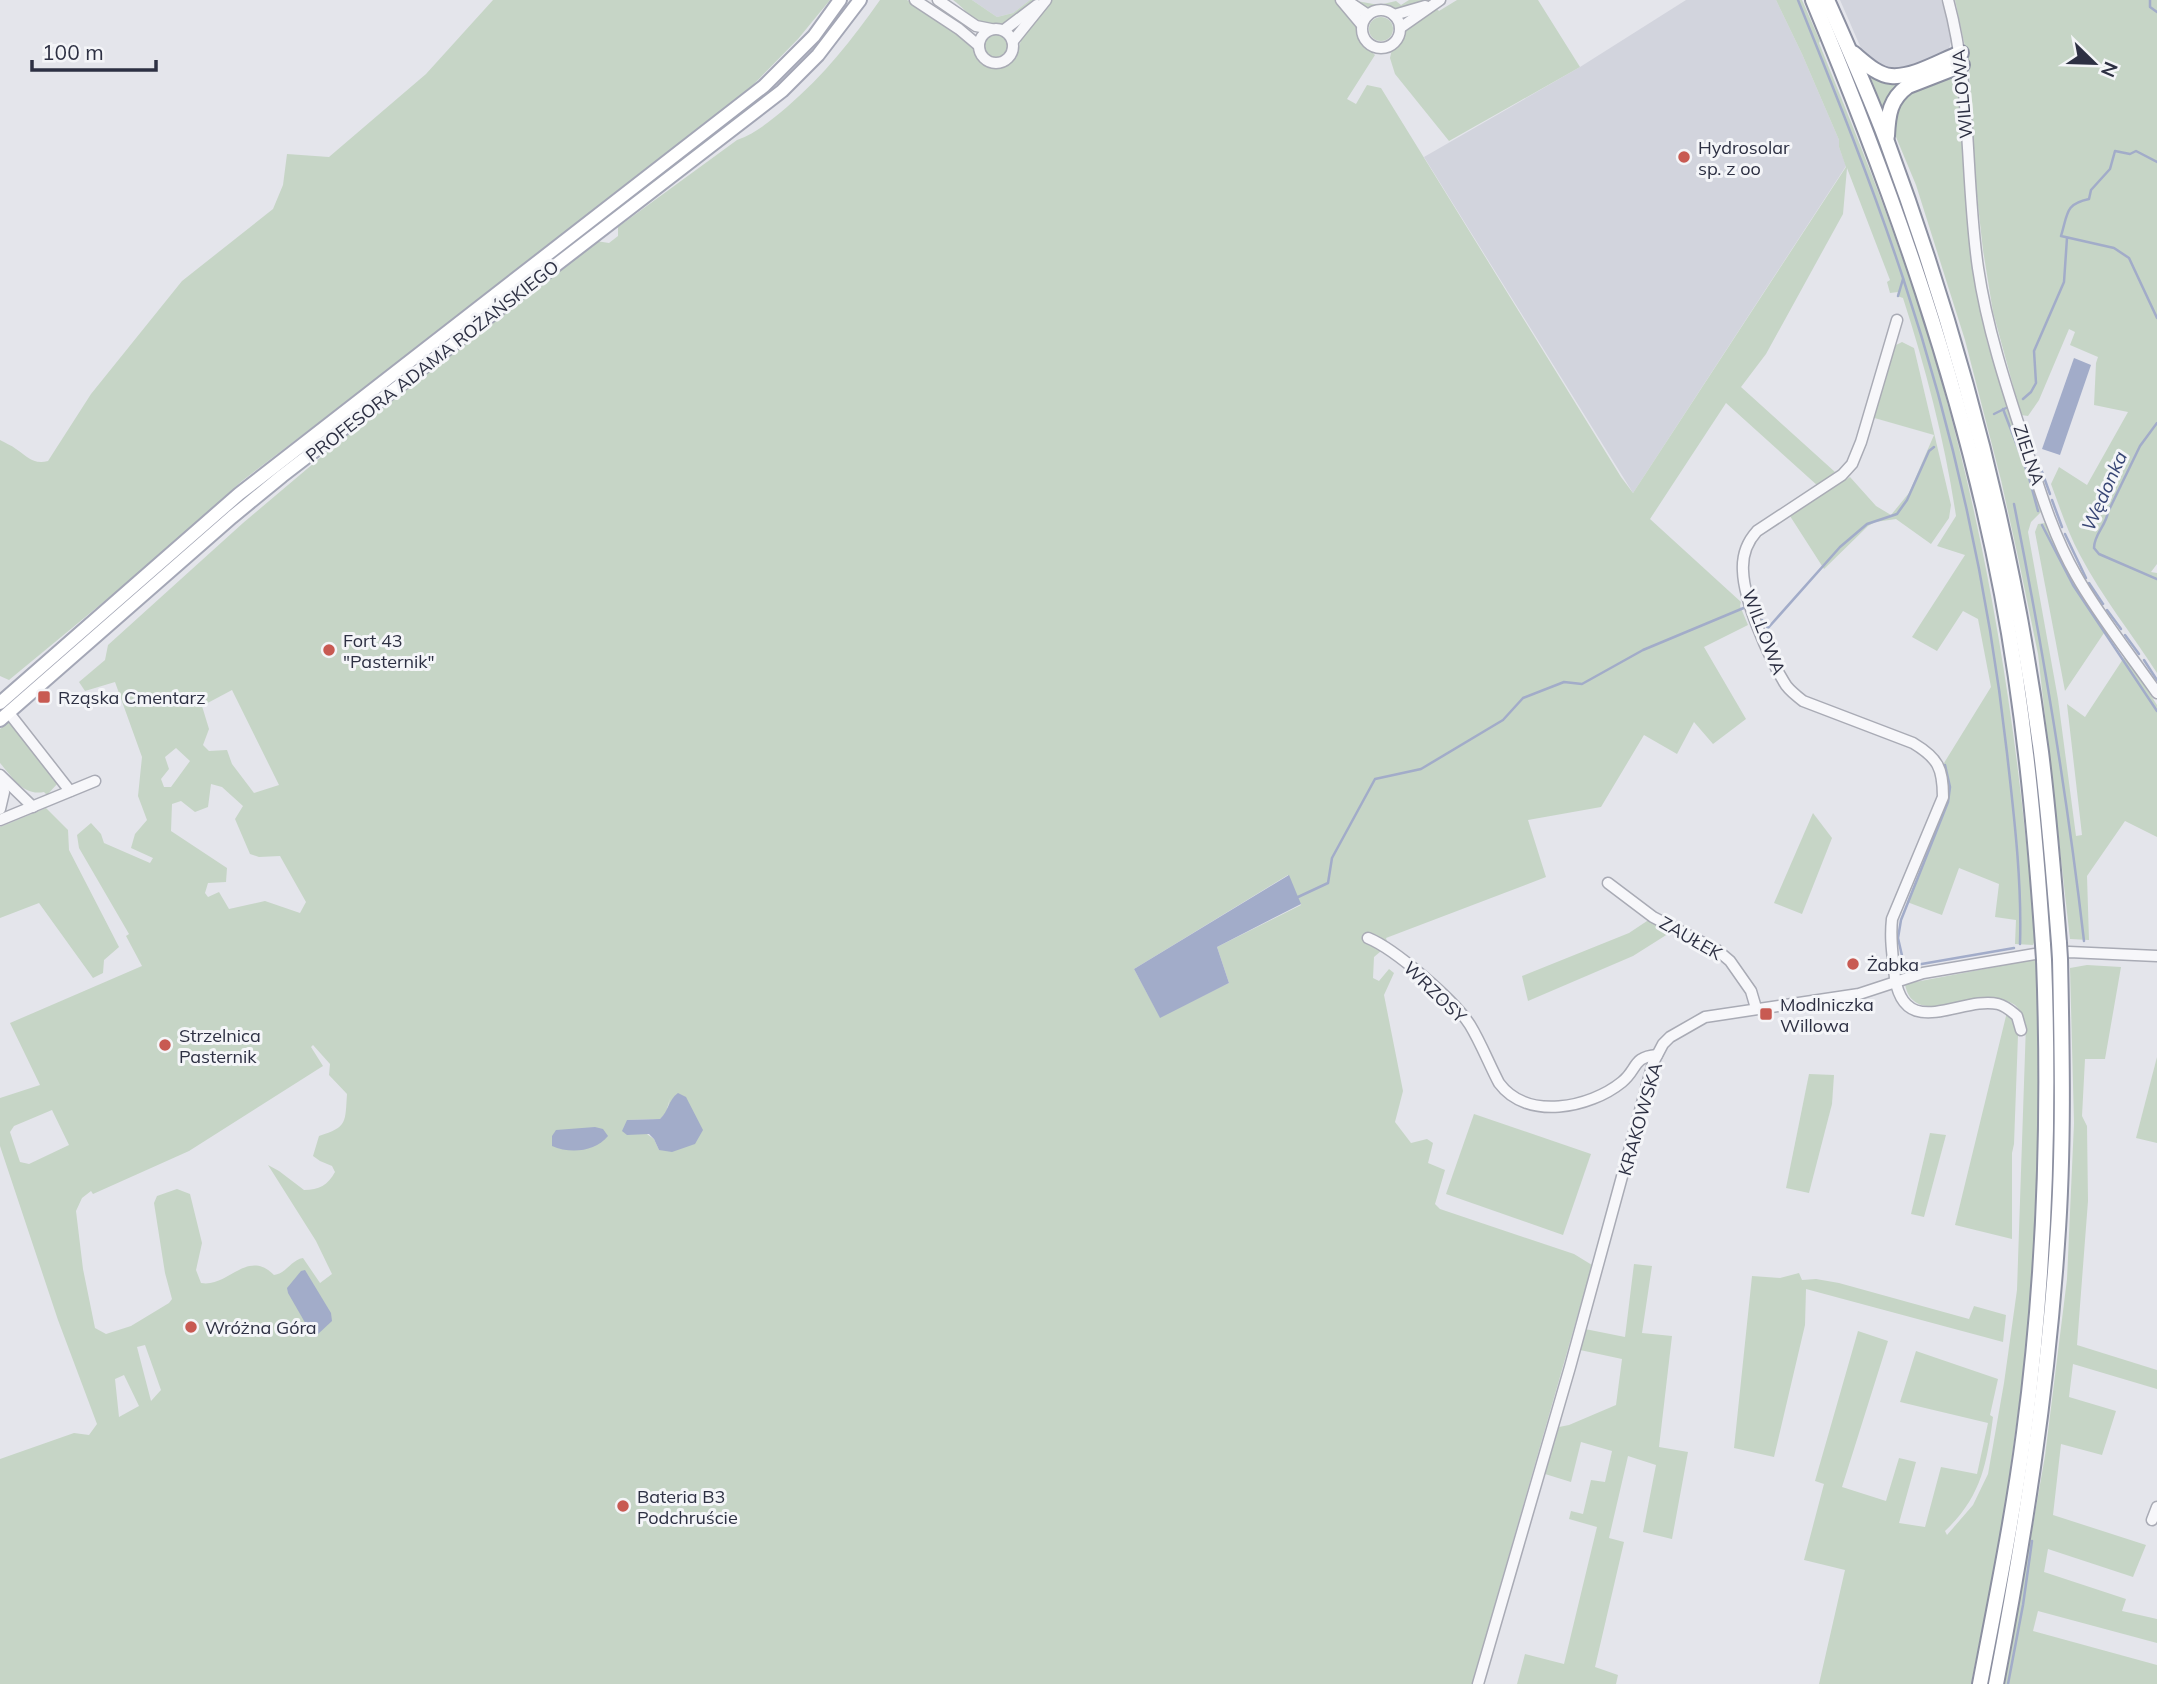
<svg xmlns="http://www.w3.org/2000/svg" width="2157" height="1684" font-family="Mulish,sans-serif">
<rect width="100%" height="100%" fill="#e4e5eb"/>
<!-- built -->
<g fill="#d2d4dd">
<path d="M972,0H1030L1013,13L997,17Z"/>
<path d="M1686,0H1776L1802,54L1839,140V147L1846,166L1633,493L1424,157L1580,67Z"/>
<path d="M1840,0H1941L1953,35L1948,52L1936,59L1891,73L1864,55Z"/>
</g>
<!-- green -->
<g fill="#c6d5c6" fill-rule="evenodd">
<path d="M493,0H830L798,39L752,86L577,226L242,481L152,562L9,680L0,676V440C5,443 11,445 16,449C27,456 33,465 48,461L91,394L182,281L273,209L283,185L287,154L329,157L426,74Z"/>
<path d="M880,0H907L973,43C977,58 983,67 999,69L1016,58L1023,33L1035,22L1052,0H1337L1356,24L1362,43L1375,55L1347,99L1356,104L1367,85L1381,88L1621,477L1633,493L1846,167L1839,147V140L1802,54L1776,0H1802L1820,41L1819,43C1848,115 1878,187 1903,260C1980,479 2017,710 2035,940L2033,945L2015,944L2016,920L1995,917L1999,884L1959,868L1942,915L1907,902L1947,802L1949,786L1944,763L1991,687L1978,619L1963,611L1937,651L1912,637L1965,555L1937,546L1956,516C1945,442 1926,369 1903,298L1897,296L1898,292L1890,293L1887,282L1890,280L1847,168L1843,214L1766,354L1741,387L1835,472L1818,486L1726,403L1650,519L1741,602L1740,606L1748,625L1704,647L1746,719L1713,744L1694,722L1677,754L1644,735L1601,807L1528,820L1546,877L1386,938L1388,945L1374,957L1373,978L1379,981L1389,969L1394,973L1384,995L1403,1091L1395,1122L1411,1143L1427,1139L1433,1143L1428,1163L1445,1170L1435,1204L1440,1209L1574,1254L1592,1265L1472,1684H0V1459L74,1433L89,1435L97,1424L58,1320L0,1146V1098L40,1085L10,1023L142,966L126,936L129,934L79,848L77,835L91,823L101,834L104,843L150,863L153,858L131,848L135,834L147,820L138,796L142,757L115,682L85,691L79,682L105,660L108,645L243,523L346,436L596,241L609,243L618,236V227L737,140C758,132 770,121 787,107C824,75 852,40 880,0ZM232,690L279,785L254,793L232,764L227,750L209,751L203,745L209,729L202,706ZM176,748L190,761L171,787H164L161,779L169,769L165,757ZM211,784L222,787L243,806L235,819L250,854L259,857L280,856L306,902L300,913L265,901L229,909L219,892L208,897L205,893L208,883L226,882L227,868L171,831L172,804L181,801L195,812L208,807ZM1288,875L1301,905L1217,947L1229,983L1160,1017L1134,969ZM313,1045L330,1064L329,1075L347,1094C345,1122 348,1127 319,1136L313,1156L320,1161L332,1166L335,1172C328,1185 319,1190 304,1190L279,1171L268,1165L316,1241L332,1274L320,1283L303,1258C291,1260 287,1273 274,1275C247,1248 228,1288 201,1283L196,1270L202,1243L190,1194L177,1189L157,1196L154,1203L165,1273L172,1299L169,1303L131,1326L106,1334L95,1328L83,1269L76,1211L82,1198L91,1191L93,1194L189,1151L323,1066L311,1047ZM670,1098L659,1150L654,1139L627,1120L660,1119L666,1113ZM52,1110L69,1145L29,1164L20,1162L10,1132L14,1126ZM145,1345L161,1390L151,1401L137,1347ZM124,1375L139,1406L119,1417L115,1379Z"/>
<path d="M953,0H972L997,17L1013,13L1030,0H1036C1025,14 996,35 978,22C969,16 962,6 953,0Z"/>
<path d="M1351,0L1379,5L1396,1L1401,5L1409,0H1430L1405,11L1381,7L1363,9Z"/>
<path d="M1457,0H1538L1580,67L1449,141L1395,74L1390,58L1392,49L1400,41L1404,30L1436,8L1439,11Z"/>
<path d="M1955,0H2157V564L2151,572L2157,573V673C2132,634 2102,597 2080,555C2068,533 2060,508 2051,484L2059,467L2087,485L2128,412L2094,405L2096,363L2098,357L2070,345L2075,332L2069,329L2039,400L2028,416L2021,415L1993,312L1983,250L1972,151L1969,65Z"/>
<circle cx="1381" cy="29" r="12"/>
<circle cx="997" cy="46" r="13"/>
<path d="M1868,70L1908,83L1885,115Z"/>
<path d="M1950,76L1959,87L1973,257L1987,342L2041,512L2031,522L2028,532L2058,699L2076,836L2082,835L2067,704L2085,717L2125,656L2157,705V837L2125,821L2087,876L2089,940L2070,939L2038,654L2018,557L2001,480L1965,340L1916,185L1896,137L1893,118L1899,99L1922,83Z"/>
<path d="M1902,342L1914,348L1951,505L1949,518L1931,544L1896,519L1875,522L1868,526L1824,569L1790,516L1850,477L1876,506L1891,515L1909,493L1934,435L1871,417L1892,347Z"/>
<path d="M2045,523L2071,577L2106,630L2065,691L2035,532L2038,524Z"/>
<path d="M9,721L14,724L58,783L47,795L44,792C23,796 13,778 0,763V729Z"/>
<path d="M46,808L68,830L69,850L119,947L104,960L103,973L93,978L39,903L0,918V827Z"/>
<path d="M1813,813L1832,838L1802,914L1774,903Z"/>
<path d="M1650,919L1671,932L1633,956L1528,1001L1522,976L1629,933Z"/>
<path d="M2036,959L2039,1028V1181L2027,1345L2002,1529L1971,1684H1819L1845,1570L1804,1560L1824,1484L1815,1481L1858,1331L1888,1341L1842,1487L1886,1501L1899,1458L1916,1462L1899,1523L1925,1527L1941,1467L1977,1474L1988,1423L1900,1402L1916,1351L1998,1379L1990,1415L1993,1417C1987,1464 1981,1497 1945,1531L1947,1535L1973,1505L1988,1474L2004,1383L2017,1290L2026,1024C2023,1019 2020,1009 2015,1005C1988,984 1913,1033 1905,984Z"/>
<path d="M2087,965L2121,967L2105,1059H2085L2082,1116L2087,1126L2088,1201L2077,1345L2157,1370V1389L2073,1364L2069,1397L2116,1411L2102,1455L2061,1444L2053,1515L2146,1545L2133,1577L2048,1549L2044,1572L2126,1599L2122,1611L2157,1619V1643L2038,1611L2033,1631L2157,1665V1684H2005L2045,1456L2067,1279L2074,1123L2070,968Z"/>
<path d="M2007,1012L2016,1023L2018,1035L2014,1144L2012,1153V1239L1955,1225Z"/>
<path d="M2157,1057V1143L2136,1138Z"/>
<path d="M1809,1074L1834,1075L1832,1104L1809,1193L1786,1188Z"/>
<path d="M1474,1114L1591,1154L1563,1235L1446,1194Z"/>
<path d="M1930,1133L1946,1135L1924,1217L1911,1214Z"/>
<path d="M1634,1264L1652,1266L1642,1333L1672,1336L1659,1447L1688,1452L1672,1539L1643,1532L1656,1465L1628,1456L1609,1538L1624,1542L1595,1667L1618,1675L1616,1684H1517L1525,1654L1564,1664L1597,1527L1569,1519L1571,1511L1583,1514L1591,1480L1605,1482L1612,1451L1581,1442L1571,1482L1545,1474L1559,1427L1569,1425L1616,1405L1622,1359L1580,1350L1585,1329L1625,1337Z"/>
<path d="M1799,1273L1802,1280L1816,1279L1839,1283L1969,1319L1974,1306L2006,1315L2003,1342L1806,1289L1805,1325L1774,1457L1734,1448L1752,1276L1780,1278Z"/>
</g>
<!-- water -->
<g fill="#a2acc9">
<path d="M2074,358L2091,365L2060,455L2042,449Z"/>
<path d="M1289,875L1301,904L1217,947L1229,983L1160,1018L1134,969Z"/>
<path d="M678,1093L686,1097L703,1130L695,1144L672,1152L659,1150L654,1139L649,1134L627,1135L622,1131L627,1120L660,1119C669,1111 668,1100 678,1093Z"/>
<path d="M595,1127L603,1129L608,1136C595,1152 570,1154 552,1146V1136L556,1130Z"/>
<path d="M305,1270L331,1313L332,1321L317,1335L311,1333L288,1293L287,1288L301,1271Z"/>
</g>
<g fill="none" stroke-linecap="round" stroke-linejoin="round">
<!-- stream -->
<g stroke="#a2acc9" stroke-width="2.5">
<path d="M1798,0C1835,92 1872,184 1903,278C1954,432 1989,592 2007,753C2014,816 2022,880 2020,944"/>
<path d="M2150,0V7L2157,12"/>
<path d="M2157,162L2136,151L2130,154L2115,151L2110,169L2091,190L2089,199C2065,204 2068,213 2061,236L2114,248L2129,258L2157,318"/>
<path d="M1898,296L1903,279"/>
<path d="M2023,399L2031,392L2036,383L2034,351L2064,282L2067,238"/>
<path d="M2003,409L2028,474L2038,511"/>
<path d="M1994,414L2006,408"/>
<path d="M2157,423L2140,446L2108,512C2106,526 2094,534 2094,548L2099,554L2157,579"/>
<path d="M2041,469L2050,494"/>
<path d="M2052,500L2062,527"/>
<path d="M2014,504C2043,649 2067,794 2084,941"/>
<path d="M2042,525L2073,585L2157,711"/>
<path d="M2065,534L2086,578"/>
<path d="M2089,583L2103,604"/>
<path d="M1756,603L1760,614"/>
<path d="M2107,610L2121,629"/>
<path d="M1762,620L1768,628L1840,547L1867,524L1897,514L1907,500L1929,451L1934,447"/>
<path d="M2125,635L2139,654"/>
<path d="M2144,660L2157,680"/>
<path d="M1298,897L1328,883L1332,858L1375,779L1421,769L1503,720L1523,698L1564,682L1582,684L1643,650L1746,607"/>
<path d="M1903,960L1898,938L1901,920L1948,802L1950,787L1945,765"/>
<path d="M1910,966L2014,948"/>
<path d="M2008,1684L2023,1605L2032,1541"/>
</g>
<!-- minor casing -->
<g stroke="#a9abb5" stroke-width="13">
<g id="minor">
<path d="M915,0L959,29L978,45"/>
<path d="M938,0L976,26L991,29"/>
<path d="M1341,0L1362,25"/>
<path d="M1346,0L1368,15"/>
<path d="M1948,0C1972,87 1965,179 1978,268C1987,329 2007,389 2026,447C2040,491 2053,535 2076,575C2099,616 2130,654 2157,693"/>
<circle cx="1381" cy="29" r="19"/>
<path d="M1394,15L1425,6"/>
<path d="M1400,28L1440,0"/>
<circle cx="996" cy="46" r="17"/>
<path d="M1004,30L1037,5"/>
<path d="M1013,41L1046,0"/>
<path d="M1897,320L1861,442L1852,464L1842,475L1757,531C1747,542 1742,555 1743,571C1744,601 1768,656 1784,682C1788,690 1796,695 1803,701L1913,743C1938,758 1943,768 1943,797L1892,919C1890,937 1892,951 1894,969C1900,1046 1961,995 1998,1004C2006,1006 2011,1011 2017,1016L2021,1030"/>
<path d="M9,713L70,791"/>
<path d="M0,775L33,807"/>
<path d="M0,809L4,792L0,776"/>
<path d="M0,820L95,781"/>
<path d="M1608,883L1653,917L1717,950L1730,961L1751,991L1756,1008"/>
<path d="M1368,938C1395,949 1454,1000 1470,1025C1481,1043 1489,1064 1499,1083C1527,1121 1590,1108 1622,1082C1638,1069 1632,1057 1657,1055"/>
<path d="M2152,1520L2157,1507"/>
<path d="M1478,1684L1570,1367L1653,1063L1663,1044L1670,1037L1705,1017L1859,994L1923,973L2035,954L2069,952L2157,956"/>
</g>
</g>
<!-- major casing -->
<g stroke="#a4a7b6" stroke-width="16">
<g id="major">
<path d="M0,703L239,494L764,86L814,36L840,0"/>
<path d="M0,720L232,517L282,476L782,91L818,55L860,0"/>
</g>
</g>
<!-- highway casing -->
<g stroke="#8c90a1" stroke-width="18">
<g id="highway">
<path d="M1813,0C1893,192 1963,389 2002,594C2024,710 2035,828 2043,945"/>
<path d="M1827,0C1848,47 1869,94 1887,142C1960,339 2014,544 2041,752C2049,816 2054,879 2059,943"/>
<path d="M1853,53C1864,62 1877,75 1891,76C1913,78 1940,61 1961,53"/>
<path d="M1887,136C1888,114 1890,99 1908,86L1962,65"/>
<path d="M1980,1684C1996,1600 2013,1517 2024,1433C2045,1276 2050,1118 2044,960"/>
<path d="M1996,1684C2024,1538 2047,1393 2057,1244C2064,1149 2062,1054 2060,959"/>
</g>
</g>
<!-- minor -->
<use href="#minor" stroke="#f7f7fa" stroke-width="10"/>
<!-- major -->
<use href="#major" stroke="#fff" stroke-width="12"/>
<!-- highway -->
<use href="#highway" stroke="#fff" stroke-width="14"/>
<!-- highway-bridge casing -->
<g stroke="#8c90a1" stroke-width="18" stroke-linecap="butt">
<g id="highway-bridge">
<path d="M2059,943L2060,959"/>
<path d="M2043,945L2044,960"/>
</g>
</g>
<!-- highway-bridge -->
<use href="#highway-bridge" stroke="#fff" stroke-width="14"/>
</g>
<!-- markers -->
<g fill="#c85a52" stroke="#f4f5f8" stroke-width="2.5">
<circle cx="1684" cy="157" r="7"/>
<circle cx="329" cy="650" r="7"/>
<rect x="37" y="690" width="14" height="14" rx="3.5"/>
<circle cx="1853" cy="964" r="7"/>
<rect x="1759" y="1007" width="14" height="14" rx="3.5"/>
<circle cx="165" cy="1045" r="7"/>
<circle cx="191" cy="1327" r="7"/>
<circle cx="623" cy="1506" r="7"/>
</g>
<g text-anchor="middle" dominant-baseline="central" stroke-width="6" stroke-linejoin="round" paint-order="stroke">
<!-- street labels -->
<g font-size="18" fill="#2d3043" stroke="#f4f5f8">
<text transform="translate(1962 94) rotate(-95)">WILLOWA</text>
<text transform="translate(432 361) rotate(-38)">PROFESORA ADAMA ROŻAŃSKIEGO</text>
<text transform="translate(2029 455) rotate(72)">ZIELNA</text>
<text transform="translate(1764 632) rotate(69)">WILLOWA</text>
<text transform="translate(1691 938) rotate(30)">ZAUŁEK</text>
<text transform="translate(1435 992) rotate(44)">WRZOSY</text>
<text transform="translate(1640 1119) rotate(-74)">KRAKOWSKA</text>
</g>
<!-- poi labels -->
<g font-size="18" fill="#2d3043" stroke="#f4f5f8" text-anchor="start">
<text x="1698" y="147">Hydrosolar<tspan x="1698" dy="21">sp. z oo</tspan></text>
<text x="343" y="640">Fort 43<tspan x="343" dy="21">"Pasternik"</tspan></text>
<text x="58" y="697">Rząska Cmentarz</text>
<text x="1867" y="964">Żabka</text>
<text x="1780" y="1004">Modlniczka<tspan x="1780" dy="21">Willowa</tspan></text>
<text x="179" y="1035">Strzelnica<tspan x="179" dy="21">Pasternik</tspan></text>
<text x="205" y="1327">Wróżna Góra</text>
<text x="637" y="1496">Bateria B3<tspan x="637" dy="21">Podchruście</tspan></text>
</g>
<!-- water labels -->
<g font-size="19" font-style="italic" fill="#384675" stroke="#f4f5f8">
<text transform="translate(2104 491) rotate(-66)">Wędonka</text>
</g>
</g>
<!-- north arrow -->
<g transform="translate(2094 63) rotate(113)" stroke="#f4f5f8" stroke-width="5" paint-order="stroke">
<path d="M0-5L12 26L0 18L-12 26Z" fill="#2d3043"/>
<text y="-10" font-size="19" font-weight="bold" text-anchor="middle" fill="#2d3043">N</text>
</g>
<!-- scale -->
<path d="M32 60v10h124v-10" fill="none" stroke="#2d3043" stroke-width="3.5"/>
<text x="42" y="60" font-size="21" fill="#2d3043" stroke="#f4f5f8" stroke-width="5" paint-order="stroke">100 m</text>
</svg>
